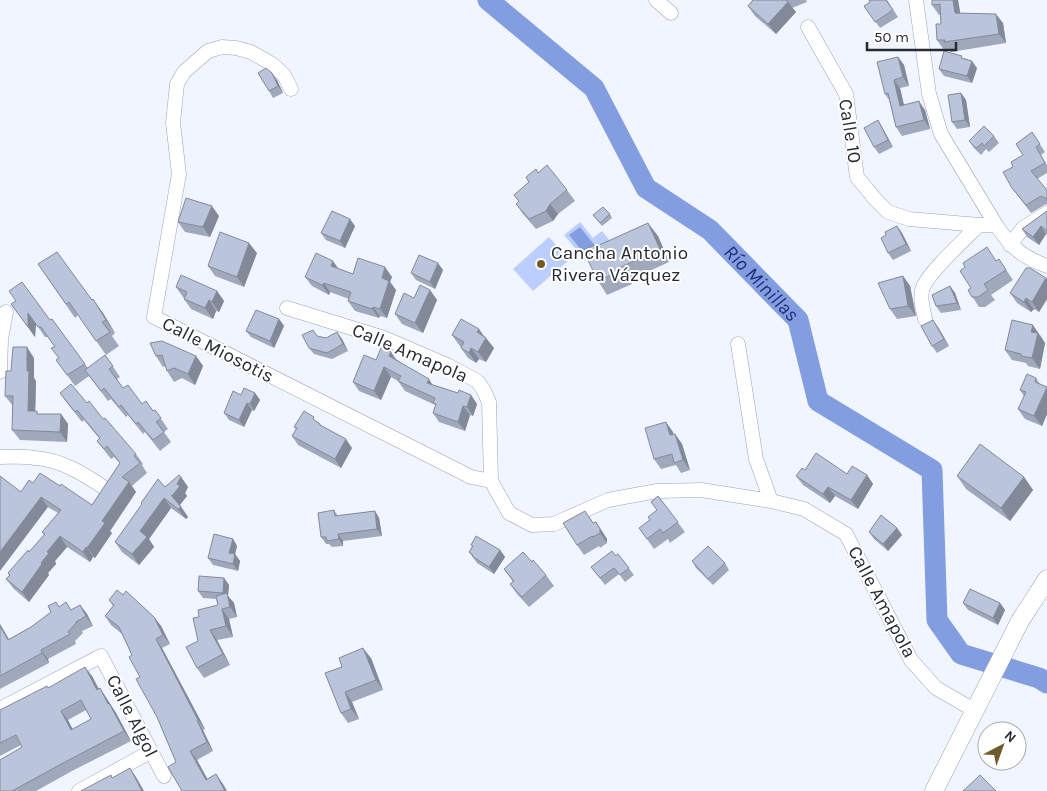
<svg xmlns="http://www.w3.org/2000/svg" width="1047" height="791" viewBox="0 0 1047 791" font-family="Karla,sans-serif">
  <style>
    .green { fill: #bbcefd }
    .water { fill: #829de0 }
    .lines { fill: none; stroke-linecap: round; stroke-linejoin: round }
    .river { stroke: #829de0; stroke-width: 21 }
    .minor-casing { stroke: #9aa3ba; stroke-width: 15 }
    .tertiary-casing { stroke: #9aa3ba; stroke-width: 19 }
    .minor { stroke: #fff; stroke-width: 14 }
    .tertiary { stroke: #fff; stroke-width: 18 }
    .wall { fill: #a0a9bc; fill-rule: evenodd }
    .shaded-wall { fill: #828999 }
    .building { fill: #bac4db; stroke: #828999; fill-rule: evenodd }
    .poi-dot { fill: #705c2b; stroke: #fff; stroke-width: 2 }
    .labels { text-anchor: middle; dominant-baseline: central; stroke-width: 4; stroke-linejoin: round; paint-order: stroke }
    .street-label { font-size: 19px; fill: #262a33; stroke: #fff }
    .poi-label { font-size: 19px; fill: #262a33; stroke: #fff; text-anchor: start }
    .water-label { font-size: 20px; font-style: italic; fill: #1c317e; stroke: #fff }
  </style>
  <rect width="100%" height="100%" fill="#f1f5ff"/>
  <path class="green" d="M580,222L593,238L602,231L610,241L586,261L564,235Z
    M549,237L569,260L533,291L513,269Z"/>
  <path class="water" d="M580,227L596,247L586,256L569,235Z"/>
  <g class="lines">
    <path class="river" id="s1" d="M488,0L594,88L646,188L710,230L798,320L818,401L932,470L937,620L961,654L1039,678L1047,683"/>
    <g class="minor-casing">
      <path id="minor" d="M656,0L671,13
        M916,0L929,94L941,134L996,225
        M808,27L846,94L857,177L875,199L888,212L909,219L979,225H996C1011,247 1022,257 1047,266
        M291,89L284,75L272,64L251,52L236,48L222,47L208,51L184,72L177,84L173,123L179,174L154,317L471,477L491,481
        M1010,245L1023,228L1047,213
        M287,308L384,338L449,366L477,381L483,389L489,402L491,481L509,513L532,525L554,524L608,500L657,491L701,490L771,501L804,509L846,534L911,660L936,688L974,710
        M925,319C923,309 919,297 923,287C930,271 965,239 979,225
        M738,344L756,459L771,501
        M0,372L1,339L6,312
        M0,457C12,457 24,456 35,458C62,460 84,474 106,489
        M0,709L101,656L164,776
        M79,791L150,752"/>
    </g>
    <g class="tertiary-casing">
      <path id="tertiary" d="M934,791L1020,621L1047,579"/>
    </g>
    <use href="#minor" class="minor"/>
    <use href="#tertiary" class="tertiary"/>
  </g>
  <path class="wall" d="M753,0H806L807,2L792,8L796,12L776,34L755,16L748,6Z
    M887,0L898,17L880,28L864,6Z
    M932,0H958L960,13L1003,23L1006,43L951,52L950,50H944L937,40L941,24L940,15H939L932,5Z
    M898,57L904,65L909,86L900,88L904,105L925,110L930,129L902,136L896,127L889,100L885,94Z
    M964,58L977,68L972,83L944,76L939,69Z
    M277,80L283,93L273,98L269,91Z
    M961,93L966,100L970,127L957,129L952,122Z
    M878,120L882,127L893,147L879,154L874,147Z
    M1032,132L1045,152L1041,155L1047,165V173L1037,179L1047,190V205L1046,204L1031,213L1012,188L1013,167L1023,155Z
    M994,136L999,143L989,152L986,149L981,155L974,148L969,141Z
    M538,173L567,190L575,201L558,214L553,221L536,229L523,214L516,204L519,202L514,195L529,182L526,177Z
    M1047,211V235L1046,234L1039,245L1027,237L1022,229Z
    M610,214L612,218L602,226L593,215Z
    M219,216L210,237L185,232L178,222Z
    M355,226L345,248L326,240L321,233Z
    M897,226L902,233L911,251L893,260L888,253Z
    M658,236L669,262L630,280L632,284L607,295L598,281L596,247Z
    M257,253L244,287L215,276L208,266Z
    M999,259L1013,280L991,295L995,300L985,307H979L968,290L971,288L996,261Z
    M38,264L92,300L103,313L115,333L112,336L119,346L106,355L78,315L75,318Z
    M339,269L353,274L392,277L390,282L396,290L387,318L380,316L379,318L355,311L348,301L349,299L330,292L329,295L312,286L305,277Z
    M443,270L435,289L416,280L411,273Z
    M903,276L910,286L916,316L897,319L890,309Z
    M1046,278L1047,279V299L1039,312L1034,309L1031,312L1017,303L1010,293Z
    M950,286L955,293L961,310L941,313L936,306Z
    M176,287L217,291L224,301L219,312L216,311L213,319L191,309L184,299V298L183,297Z
    M430,290L437,300L423,333L402,324L395,314L414,298Z
    M11,304L50,320L52,319L88,368L105,355L120,377L117,379L123,388L142,404L153,411L155,410L168,429L164,432L171,442L160,451L145,432L143,434L128,415L126,417L111,399L108,401L89,376L75,386L56,360L59,358L55,347L48,337H45L36,324L35,337Z
    M279,319L284,326L274,348L251,337L246,331Z
    M938,327L949,346L937,353L932,346Z
    M452,335L484,336L494,348L486,362L479,359L476,363L468,358L461,348V347L459,345Z
    M1040,335L1045,343L1040,369L1028,366L1026,363L1012,360L1005,350Z
    M317,336L326,338L342,339L348,351L332,359L314,354L309,348Z
    M150,343L196,356L203,366L195,385L182,378L174,382L167,371L165,366L163,367L156,356Z
    M391,352L396,359L433,385L458,393L471,395L477,404L473,416L470,415L465,431L439,422L433,413L435,406V405L405,391L398,381L391,377L381,400L359,391L353,382L376,360Z
    M34,358V378L36,381L35,411L38,414H61L68,424L67,442L20,440L12,430L13,406L5,396L11,371Z
    M1036,378L1040,384L1047,387V414L1042,426L1025,419L1018,409L1024,396L1020,390Z
    M60,393L87,403L136,454L143,464L142,465L147,473L132,486L136,492L110,531L112,533L95,558L93,557L90,562L67,547L55,561L56,564L48,573L49,575L29,602L14,589L6,579L9,575L8,573L29,552L44,535L42,532L58,513L21,492L33,483L60,486L92,505L120,463L114,457L111,459L97,441L99,438L84,420L82,422L67,403Z
    M255,393L260,400L254,411L252,410L244,427L229,420L224,413Z
    M318,422L322,427L352,448L341,468L298,445L292,436L296,429L294,427Z
    M673,432V434H675L682,444L690,470L681,473L676,465L661,469L654,459Z
    M805,470L847,474L867,475L873,484L858,509L835,496L830,503L803,485L796,476Z
    M957,476L1024,477L1033,490L1010,521L966,489Z
    M181,477L188,487L185,493L187,496L180,505L188,517L186,519L171,508L149,539L154,547L139,565L122,552L115,542L142,505L141,503L165,487Z
    M658,496L685,532L670,543L668,539L654,549L639,528L650,520L657,510Z
    M334,510L338,516L375,511L379,518L382,536L343,541V546L332,547L329,544H326L321,537Z
    M596,522L607,539V543L600,548L599,546L584,555L577,545L594,523Z
    M897,528L902,535L888,551L874,539L869,532Z
    M233,539L237,546L235,554L240,561L238,571L213,565L208,558Z
    M471,545L500,550L505,557L494,574L477,563L469,552L472,547Z
    M618,554L634,575L625,582L619,574L605,585L591,567Z
    M692,561L725,563L729,570L713,585L696,568Z
    M504,569L546,575L554,586L529,607L517,594L510,584L513,582Z
    M224,578L229,585L228,596L234,603L237,617L229,619L233,637L217,640L230,665L204,678L197,668L198,641L218,605L216,599L203,598L198,591Z
    M123,595L154,617L161,626L170,644L162,648L205,729L203,730L213,751L197,760L207,779L216,774L227,791L176,762L140,677L132,655L122,634L111,625L105,616L113,606L109,600Z
    M963,603H1000L1005,610L998,625L968,610Z
    M80,605L87,614L93,626L82,631L83,633L75,641L76,644L48,659L49,663L0,689V624L9,639L31,627L59,606L72,610Z
    M371,658L383,690L352,702L359,719L348,723L341,713L325,673Z
    M92,676L99,689L100,688L116,713L131,741L72,771L36,791H0L22,747L21,745L0,756V710L48,688ZM86,710L91,719L73,730L68,720Z"/>
  <path class="shaded-wall" d="M953,0H958L962,23L955,13Z
    M788,2L796,12L776,34L768,24Z
    M996,14L1003,23L1006,43L999,34Z
    M898,57L904,65L909,86L903,77Z
    M972,61L977,68L972,83L967,76Z
    M272,73L277,80L283,93L278,86Z
    M894,80L900,88L906,114L900,106Z
    M961,93L966,100L970,127L965,120Z
    M919,101L925,110L930,129L924,120Z
    M878,120L882,127L893,147L888,140Z
    M550,204L558,214L553,221L546,211Z
    M212,206L219,216L210,237L203,227Z
    M350,219L355,226L345,248L340,241Z
    M648,223L658,236L669,262L660,249Z
    M897,226L902,233L911,251L906,244Z
    M1041,226L1046,234L1039,245L1033,237Z
    M249,243L257,253L244,287L237,277Z
    M333,261L340,271L331,266Z
    M438,263L443,270L435,289L430,282Z
    M385,267L392,277L390,282L396,290L387,318L380,309L382,278Z
    M621,267L630,280L632,284L622,270Z
    M903,276L910,286L916,316L908,306Z
    M1046,278L1047,279V299L1039,312L1032,302Z
    M324,283L330,292L329,295L322,285Z
    M950,286L955,293L961,310L957,303Z
    M430,290L437,300L423,333L415,323Z
    M217,291L224,301L219,312L212,302Z
    M1026,298L1034,309L1031,312L1024,302Z
    M93,299L103,313L115,333L106,320Z
    M209,300L216,311L213,319L205,308Z
    M373,307L380,316L379,318L372,309Z
    M28,313L36,324L35,337L28,327Z
    M279,319L284,326L274,348L270,341Z
    M933,320L938,327L949,346L944,339Z
    M1033,325L1045,343L1040,369L1032,358L1031,332Z
    M479,329L486,339V338L494,348L486,362L478,352L477,332Z
    M337,332L342,339L348,351L343,344Z
    M27,347L34,358V378L36,381L35,422L28,411L27,371Z
    M471,348L479,359L476,363L469,353Z
    M391,352L397,362L389,356Z
    M196,356L203,366L195,385L188,374Z
    M384,367L391,377L381,400L374,391Z
    M429,379L435,389L427,383Z
    M1047,388V414L1042,426L1034,416Z
    M255,393L260,400L254,411L250,404Z
    M471,395L477,404L473,416L467,407Z
    M247,403L252,410L244,427L239,420Z
    M463,406L470,415L465,431L458,422Z
    M61,414L68,424L67,442L60,432Z
    M666,422L673,432L677,446L670,435Z
    M675,434L682,444L690,470L683,460Z
    M346,439L352,448L341,468L335,459Z
    M867,475L873,484L858,509L851,500Z
    M181,477L188,487L185,493L187,496L179,506L172,496L177,484Z
    M1024,477L1033,490L1010,521L1001,508Z
    M129,482L136,492L110,531L112,533L95,558L87,548L102,521Z
    M828,487L835,496L830,503L823,494Z
    M41,497L48,507L0,571V552Z
    M164,498L171,508L149,539L154,547L139,565L132,554L140,531Z
    M181,507L188,517L186,519L178,509Z
    M375,511L379,518L382,536L377,529Z
    M596,522L607,539V543L600,533Z
    M897,528L902,535L888,551L883,544Z
    M338,534L343,541V546L339,539Z
    M60,536L67,547L55,561L56,564L48,573L49,575L29,602L22,592L41,563L47,552Z
    M233,539L237,546L235,554L240,561L238,571L233,564L229,553Z
    M86,547L93,557L90,562L83,552Z
    M500,550L505,557L494,574L489,567Z
    M224,578L229,585L228,596L234,603L237,617L230,607L228,599L223,593Z
    M1000,603L1005,610L998,625L993,618Z
    M80,605L87,614L93,626L86,616Z
    M222,609L229,619L233,637L226,626Z
    M154,617L161,626L170,644L163,635Z
    M0,624L14,649L0,626Z
    M210,630L217,640L230,665L223,654Z
    M156,639L162,648L205,729L198,720Z
    M363,648L371,658L383,690L376,680Z
    M41,650L48,659L49,663L42,653Z
    M85,667L92,676L104,700L97,690Z
    M100,688L116,713L131,741L124,731L108,704Z
    M345,692L352,702L359,719L351,709Z
    M61,711L68,720L78,740L71,730Z
    M197,720L203,730L213,751L207,742Z
    M190,751L197,760L213,789L206,780Z
    M130,768L136,777L144,791H142Z
    M216,774L223,784L227,791H225Z"/>
  <path class="building" d="M753,0H786L788,2L768,24L748,6Z
    M869,0H886L893,10L875,22L864,6L870,2Z
    M932,0H953L955,13L996,14L999,34L944,42L945,40H937L936,24H941L940,4L932,5Z
    M944,51L962,56L961,58L972,61L967,76L939,69Z
    M898,57L903,77L894,80L900,106L919,101L924,120L896,127L888,93L885,94L877,62Z
    M266,68L272,73L278,86L269,91L258,73Z
    M961,93L965,120L952,122L948,95Z
    M878,120L888,140L874,147L864,128Z
    M984,126L994,136L984,146L982,143L976,148L969,141Z
    M1032,132L1040,144L1036,147L1045,163L1031,171L1047,190V199L1041,196L1026,205L1012,188L1003,172L1013,167L1011,162L1023,155L1016,144Z
    M547,165L567,190L550,204L546,211L529,219L516,204L519,201L514,195L529,182L526,177L536,169L538,173Z
    M186,198L212,206L203,227L178,222Z
    M603,207L610,214L600,223L593,215Z
    M332,211L350,219L340,241L321,233Z
    M1047,211V231L1041,226L1033,237L1022,229Z
    M648,223L660,249L621,267L622,270L598,281L583,250L595,245V247Z
    M897,226L906,244L888,253L881,238L886,235L885,232Z
    M220,232L249,243L237,277L208,266Z
    M987,247L996,261L999,259L1006,270L984,284L988,290L978,297H972L968,290L971,288L960,271L965,267L963,263Z
    M57,252L92,300L93,299L106,320L102,322L110,332L96,341L69,302L66,304L38,264Z
    M316,253L333,261L331,266L353,274L358,258L385,267L382,278L389,281L380,309L373,307L372,309L348,301L351,292L324,283L322,285L305,277Z
    M419,255L438,263L430,282L411,273Z
    M1026,268H1030L1046,278L1032,302L1026,298L1024,302L1010,293Z
    M181,275L217,291L212,302L209,300L205,308L184,299L187,292L176,287Z
    M903,276L908,306L890,309L878,283Z
    M22,282L50,320L52,319L85,364L67,375L56,360L59,358L51,348L55,347L41,327H38L28,313V327L11,304L16,301L9,291Z
    M420,285L430,290L415,323L395,314L404,293L414,298Z
    M950,286L957,303L936,306L932,295Z
    M256,310L279,319L270,341L246,331Z
    M461,319L479,329L477,332L486,338L478,352L471,348L469,353L461,348L464,342L452,335Z
    M933,320L944,339L932,346L921,326Z
    M1012,320L1033,325L1031,332L1038,333L1032,358L1021,356V354L1005,350Z
    M313,330L317,336L326,338L337,332L343,344L327,353L309,348L302,335Z
    M162,341L196,356L188,374L174,368L167,371L162,355L156,356L150,343Z
    M13,347H27V371H29L28,411H37V414H61L60,432L12,430L13,396H5L6,371H11Z
    M381,348L391,352L389,356L429,379L427,383L458,393L459,390L471,395L467,407L463,406L458,422L433,413L436,404L433,403L435,398L398,381L401,376L384,367L374,391L353,382L364,355L376,360Z
    M105,355L113,366L109,369L123,388L128,385L142,404L146,401L153,411L155,410L161,418L156,422L164,432L153,440L138,422L136,424L121,405L119,407L104,388L101,391L85,370Z
    M1027,374L1036,378L1035,382L1047,387L1034,416L1018,409L1026,392L1020,390Z
    M71,384L87,403L89,401L103,419L105,418L136,454L134,456L140,463L122,477L129,482L102,521L105,523L87,548L86,547L83,552L60,536L47,552L49,553L41,563L42,564L22,592L6,579L10,575L8,573L28,550L29,552L45,534L42,532L61,510L41,497L0,552V476L21,492L29,480L33,483L40,473L60,486L61,484L92,505L120,463L107,446L104,449L97,441L100,438L77,410L75,412L60,393Z
    M244,388L255,393L250,404L247,403L239,420L224,413L233,391L241,395Z
    M304,411L314,417L313,419L320,424V425L346,439L335,459L292,436L297,428L294,427Z
    M666,422L670,435L675,434L683,460L674,463L672,454L654,459L645,428Z
    M980,444L1024,477L1001,508L957,476Z
    M816,453L847,474L852,466L867,475L851,500L828,487L823,494L796,476L802,468L805,470Z
    M179,475L181,477L177,484L180,486L172,496L171,495L181,507L178,509L164,498L140,531L147,537L132,554L115,542L142,504L141,503L158,479L165,487Z
    M658,496L678,522L663,533L660,529L647,539L639,528L650,520L648,517L657,510L651,502Z
    M334,510L335,516L375,511L377,529L338,534L339,539L327,541L326,537H321L318,513Z
    M585,511L593,523L596,522L600,529V533L593,537L592,536L577,545L563,523Z
    M881,515L897,528L883,544L869,532Z
    M214,534L233,539L229,553L235,554L233,564L208,558Z
    M476,536L500,550L489,567L472,556L473,555L469,552L473,546L471,545Z
    M708,546L725,563L708,579L692,561Z
    M612,551L616,556L618,554L629,568L620,575L614,568L600,578L591,567Z
    M523,552L532,562L533,560L546,575L522,597L510,584L514,581L504,569Z
    M199,576L224,578L223,593L198,591Z
    M970,589L1000,603L993,618L963,603Z
    M117,590L123,595L126,591L154,617L163,635L156,639L198,720H197L207,742L190,751L206,780L216,774L225,791H182L168,767L176,762L157,717L136,679L140,677L129,657L132,655L119,627L105,616L114,605L109,600Z
    M227,593L230,607L222,609L226,626L210,630L223,654L197,668L186,647L198,641L193,618L199,617L198,610L218,605L216,596Z
    M56,602L59,607L66,602L71,610L80,605L86,616L76,622V623L68,632L70,634L41,650L42,653L0,676V626L8,640L31,627L51,612L48,606Z
    M363,648L376,680L345,692L351,709L341,713L325,673L342,667L339,658Z
    M85,667L97,690L100,688L108,704L109,703L124,731L65,762L12,791H0V760L22,747L16,735L0,743V710L47,686L48,688ZM81,700L91,719L71,730L61,711Z
    M130,768L142,791H81L111,775L112,778Z
    M980,775L996,791H963Z"/>
  <circle class="poi-dot" cx="541" cy="264" r="5"/>
  <g class="labels">
    <g class="street-label">
      <text transform="translate(850 131) rotate(81)">Calle 10</text>
      <text transform="translate(218 350) rotate(27)">Calle Miosotis</text>
      <text transform="translate(410 353) rotate(23)">Calle Amapola</text>
      <text transform="translate(882 602) rotate(62)">Calle Amapola</text>
      <text transform="translate(132 716) rotate(63)">Calle Algol</text>
    </g>
    <g class="poi-label">
      <text x="551" y="253">Cancha Antonio<tspan x="551" dy="22">Rivera Vázquez</tspan></text>
    </g>
    <g class="water-label">
      <text stroke="none"><textPath href="#s1" startOffset="401">Río Minillas</textPath></text>
    </g>
  </g>
  <g transform="translate(1002 746) rotate(41)"><circle r="24" fill="#ffffff" stroke="#a8aaad"/>
  <path d="M0-4L9 19L0 12L-9 19Z" fill="#705c2b"/>
  <text y="-8" font-size="14" font-weight="bold" text-anchor="middle" fill="#262a33">N</text>
  </g>
  <path d="M867 42v8h89v-8" fill="none" stroke="#262a33" stroke-width="2.5"/>
  <text x="874" y="42" font-size="15" fill="#262a33" stroke="#ffffff" stroke-width="4" paint-order="stroke">50 m</text>
</svg>
